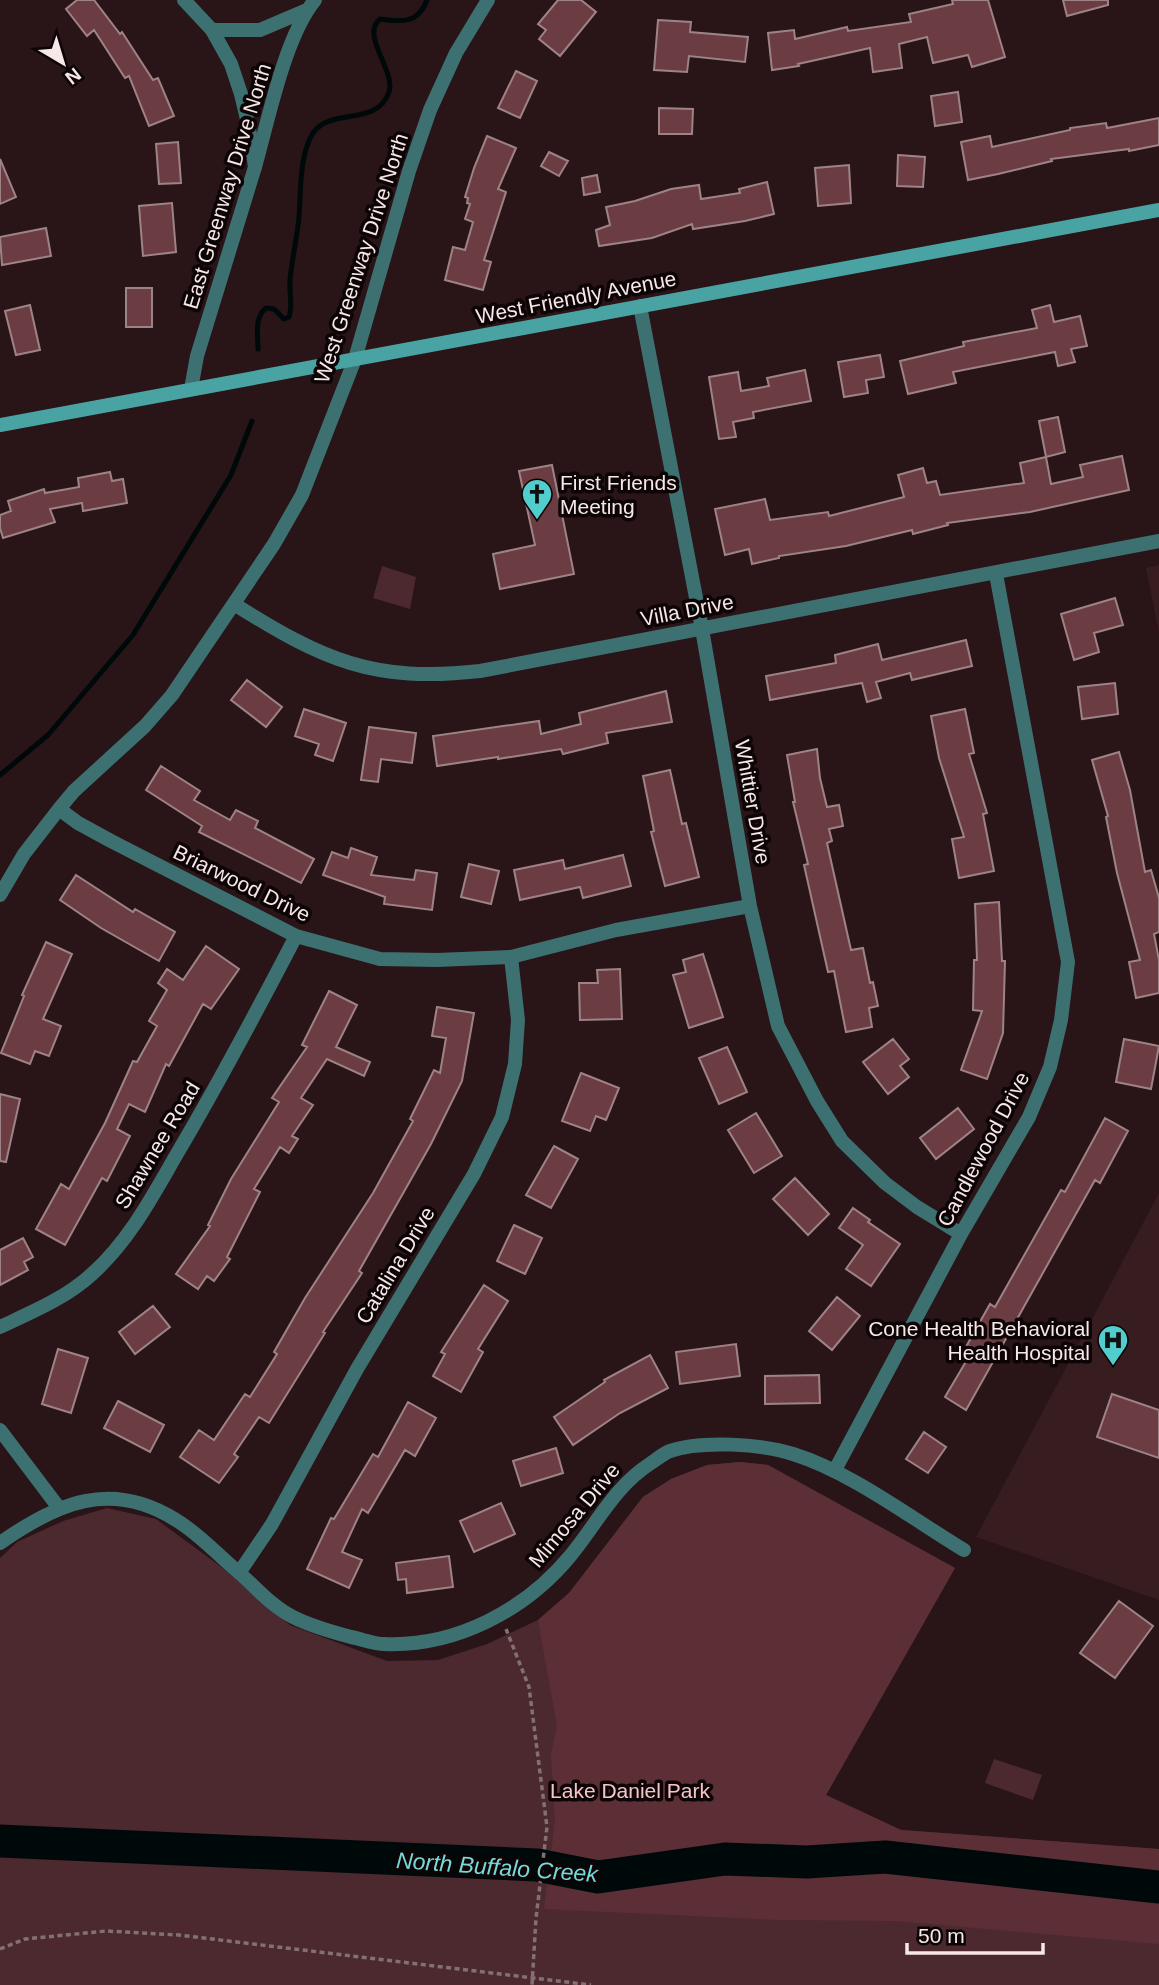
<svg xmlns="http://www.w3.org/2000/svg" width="1159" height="1985" viewBox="0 0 1159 1985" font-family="Arial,sans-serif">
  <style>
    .built { fill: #371c20 }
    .green { fill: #4c292e }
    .forest { fill: #5c2f36 }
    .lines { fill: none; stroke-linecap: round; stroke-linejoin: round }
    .stream { stroke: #00090a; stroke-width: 5 }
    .river { stroke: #00090a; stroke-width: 33 }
    .building { fill: #6b3d43; stroke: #9e8386; stroke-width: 2 }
    .path { stroke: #837073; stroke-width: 3.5; stroke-dasharray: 5 3.5; stroke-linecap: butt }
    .minor { stroke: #3d7171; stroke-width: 14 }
    .tertiary { stroke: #3d7171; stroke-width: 14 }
    .secondary { stroke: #49a3a2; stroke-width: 14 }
    .labels { text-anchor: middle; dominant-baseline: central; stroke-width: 7; stroke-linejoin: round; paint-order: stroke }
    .street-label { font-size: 21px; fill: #f6e7e8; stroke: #0c0405 }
    .poi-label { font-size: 21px; fill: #f6e7e8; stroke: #0c0405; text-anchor: start }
    .park-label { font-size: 21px; fill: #f5c4c9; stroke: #0c0405 }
    .water-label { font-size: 23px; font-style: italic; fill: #75dad9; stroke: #0c0405 }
  </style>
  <rect width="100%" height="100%" fill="#291417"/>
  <path class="built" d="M1159,565V633L1146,568Z
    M1159,1193V1600L976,1537Z"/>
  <path class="green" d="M382,566L416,577L410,609L373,598Z
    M740,1462L768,1465L955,1568L826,1795L901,1830L1159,1849V1985H0V1558L17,1542L63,1521L107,1508L156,1519L220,1566L290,1625L387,1661L438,1660L487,1644L538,1620L569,1593L643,1497L671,1479L707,1465Z
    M994,1759L1042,1775L1033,1800L985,1783Z"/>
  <path class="forest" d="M740,1462L768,1465L955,1568L826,1795L901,1830L1159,1849V1944L896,1921L780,1920L544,1909L555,1821L551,1755L557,1726L538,1620L569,1593L643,1497L671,1479L707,1465Z"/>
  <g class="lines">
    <path class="stream" d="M258,349C258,334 254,318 266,308L274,309L284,319L289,317C293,305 289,292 290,280C292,259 297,238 299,217C301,192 299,155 313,133C331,107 377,127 389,92C396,71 360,35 380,19C402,22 418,24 427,0
      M0,775L48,735L133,635L231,475L252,421"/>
    <path class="river" d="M0,1841L537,1865L598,1877L725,1859L807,1862L885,1857L1159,1887"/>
  </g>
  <path class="building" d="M77,0H94L120,34L122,32L153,80L158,78L174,116L149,126L129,76L125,78L94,30L87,36L66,9Z
    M558,0H581L596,12L560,56L539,39L546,30L538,24Z
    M952,0H988L1005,57L972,67L968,55L933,63L927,37L899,44L902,68L873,72L870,48L798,64L799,66L772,70L768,33L794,30L795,39L847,27L848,31L911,22L909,14L953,4Z
    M1063,0H1108V5L1067,16Z
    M658,20L691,22L690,32L748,37L745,62L689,56L687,72L654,70Z
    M516,71L537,81L520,118L498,108Z
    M958,92L962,122L935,126L931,96Z
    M659,108L693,109L692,134H659Z
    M1159,118V145L1129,151V149L1051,159L1052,161L998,174L968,180L961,142L990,136L992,147L1070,130V128L1106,123L1107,128Z
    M487,136L516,148L498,189L506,192L484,260L491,262L483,290L445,280L453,247L465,250L473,222L465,219L470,204L467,203L468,198L465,197L474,168Z
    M178,142L181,183L159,184L156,144Z
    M549,152L568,161L559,176L541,166Z
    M898,155L925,157L923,187L897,186Z
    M0,159L16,197L0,204Z
    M849,165L851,203L818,206L815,168Z
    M597,175L600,192L584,195L582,178Z
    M767,182L774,214L745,221L693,229L692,224L652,238L599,246L596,230L610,225L606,207L635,201L671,189L699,185L701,199L740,193L739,189Z
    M172,203L176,252L143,256L139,206Z
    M46,228L51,256L2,265L0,237Z
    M126,288H152V327H126Z
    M30,305L40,350L16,355L5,311Z
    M1050,305L1054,322L1080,316L1087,346L1071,349L1075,362L1058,366L1055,352L953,372L956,383L908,394L900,361L964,346L963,342L1037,328L1032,310Z
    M880,355L884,377L866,380L868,393L844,397L838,362Z
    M805,370L811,401L753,412L754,418L733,422L736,437L719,439L709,377L738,372L741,391L769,386L767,378Z
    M1058,417L1065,452L1046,457L1039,421Z
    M1122,456L1129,490L1030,512L947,523L948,525L913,534L912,530L846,546L779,556V558L752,564L749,549L725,555L715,509L765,499L770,520L828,512L829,516L904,497L898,475L923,468L927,483L936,481L940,495L1024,483L1020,463L1046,457L1051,484L1083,477L1080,465Z
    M552,465L574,574L500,589L493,554L535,545L519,471Z
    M110,472L112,481L123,479L127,503L83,511L82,503L50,509L55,522L3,538L0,528V515L11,511L8,501L44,489L45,493L79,487L78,478Z
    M1115,598L1123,625L1094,633L1099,652L1074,660L1061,614Z
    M966,640L972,666L912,680L910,673L876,682L881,698L867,702L862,683L770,700L766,676L836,663L835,655L878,644L882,660Z
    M247,680L282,707L266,727L231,700Z
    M1115,683L1118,714L1082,719L1078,687Z
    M666,691L672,722L606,733L608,743L563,754L561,749L498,759V757L437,766L433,736L539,721L541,734L581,724L579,713Z
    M304,709L346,723L333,761L315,755L319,744L295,736Z
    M965,709L974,753L969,754L987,813L983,814L994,871L959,878L952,839L964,837L939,758L931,716Z
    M369,727L416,733L412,763L381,759L378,782L361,780Z
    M817,749L820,778L827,807L839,805L843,826L829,829L832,841L827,843L851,950L863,948L870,983L873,982L878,1006L869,1008L872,1027L846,1032L834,971L828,972L804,865L808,864L793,802H795L787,755Z
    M1119,752L1130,790L1145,872L1151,870L1159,898V932L1154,934L1159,960V993L1136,998L1129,962L1140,960L1117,873L1106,817L1108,816L1092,760Z
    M161,766L200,791L194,800L230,820L236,810L258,821L255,828L314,859L301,883L199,832L202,826L146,790Z
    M670,770L682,824L686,823L699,877L665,886L651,832L654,831L643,776Z
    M351,848L377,857L371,875L414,880L416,870L437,873L432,910L384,904L385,897L323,875L332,852L348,858Z
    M623,855L631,886L583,898L580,887L520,900L514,870L563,860L565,869Z
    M469,864L499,871L491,904L461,897Z
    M76,875L133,912L135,909L175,932L159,961L101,928L60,900Z
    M999,902L1002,961H1005L1003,1033L987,1079L961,1070L982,1011L973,1010L974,960H977L975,904Z
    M46,942L72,954L43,1019L61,1026L49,1056L35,1051L30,1064L1,1053L24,996L22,995Z
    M206,946L239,969L211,1009L203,1004L169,1066L166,1064L145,1112L129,1104L117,1129L130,1136L107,1181L102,1178L65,1245L36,1229L61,1184L69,1189L105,1123L133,1061L137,1062L157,1026L149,1021L167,990L158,983L167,969L183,980Z
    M703,954L723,1017L689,1028L673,975L686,972L683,960Z
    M620,969L622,1019L580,1020L579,983H598L597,970Z
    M329,991L357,1005L336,1047L370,1062L364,1076L327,1059L301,1098L313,1105L292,1136L298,1139L289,1153L280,1147L254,1189L260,1192L227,1257L230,1259L214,1281L207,1276L198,1289L176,1274L210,1226L208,1225L231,1179L279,1102L272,1098L307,1047L302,1045Z
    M437,1007L474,1013L462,1081L431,1144L359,1271L362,1273L323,1332L325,1333L269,1423L259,1417L234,1454L238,1457L219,1483L180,1457L199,1430L214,1440L245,1394L250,1397L277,1354L274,1352L305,1298L373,1193L413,1121L410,1119L434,1070L440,1073L446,1038L432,1036Z
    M893,1039L909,1059L900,1066L909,1077L888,1094L863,1062Z
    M1124,1039L1159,1046L1151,1089L1116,1082Z
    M727,1047L747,1092L719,1104L699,1058Z
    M581,1073L619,1088L606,1120L596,1116L590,1131L562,1121Z
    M0,1094L20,1099L6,1162L0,1161Z
    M958,1108L974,1129L936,1159L920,1138Z
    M756,1113L782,1156L754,1173L728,1130Z
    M1105,1118L1128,1131L1100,1183L1095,1180L966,1410L945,1397L974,1348L967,1345L990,1304L995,1307L1061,1190L1065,1192Z
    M554,1146L578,1159L551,1208L526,1195Z
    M795,1178L829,1214L808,1235L773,1199Z
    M853,1208L870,1220L868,1222L900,1244L871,1286L846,1269L863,1245L839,1228Z
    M514,1225L542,1238L525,1274L497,1261Z
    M23,1238L33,1257L24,1262L28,1270L0,1285V1250Z
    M484,1285L508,1301L478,1349L483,1352L461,1392L433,1376L445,1354L441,1352Z
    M837,1297L860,1316L832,1350L809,1331Z
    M153,1306L170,1327L135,1354L119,1332Z
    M736,1344L740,1376L680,1384L676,1352Z
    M58,1349L88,1358L71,1413L42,1404Z
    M650,1355L668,1388L620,1413L573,1445L554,1417L605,1382L604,1380Z
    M819,1375L820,1403L765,1404V1376Z
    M1112,1394L1159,1410V1458L1097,1437Z
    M118,1401L164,1425L150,1452L104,1428Z
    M408,1402L436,1418L415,1456L405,1450L368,1513L362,1509L342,1552L362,1560L349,1588L307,1569L331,1518L334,1519L373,1454L378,1457Z
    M924,1432L946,1447L928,1473L906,1459Z
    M556,1448L563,1473L521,1486L513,1461Z
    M501,1503L515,1534L474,1552L460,1521Z
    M449,1556L453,1587L407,1593L406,1579L398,1580L396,1563Z
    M1119,1601L1153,1626L1115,1678L1080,1653Z"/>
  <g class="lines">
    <path class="path" d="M506,1629L529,1687L547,1827L536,1918L532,1985
      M0,1949L25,1939L106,1931L179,1935L591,1985"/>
    <path class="minor" d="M212,30H260L307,10
      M255,167C268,121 285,36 315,0
      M640,306L702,629L750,906L778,1026L817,1101L842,1141L885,1183L917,1207L961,1234
      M234,604C323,660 373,683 480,671L1159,541
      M59,809L78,823L111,841L296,936L380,959L437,960L511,957L616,930L750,906
      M0,895L24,854L59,809L74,791L145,726L172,695L274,544L302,495L355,359L409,171L430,110L456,53L488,0
      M0,1327C32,1312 66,1298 92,1274C130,1240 153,1195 178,1152C220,1081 258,1009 296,936
      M0,1430L59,1508
      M835,1470L961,1234L1029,1117L1050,1067L1061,1020L1068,962L996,574
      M0,1543C57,1503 111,1479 176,1520C198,1533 217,1554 237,1571C255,1586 271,1606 293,1617C311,1626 332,1632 351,1637C362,1639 374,1644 384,1644C456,1647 526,1610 571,1555C598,1522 614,1487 651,1463C657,1459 664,1453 670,1451C701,1440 762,1444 793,1454C851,1472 911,1518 964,1550
      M239,1573L272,1524L357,1369L474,1174L502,1117L515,1064L518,1020L511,957"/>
    <path class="tertiary" d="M184,0L212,30L231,64L241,94L249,128L255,167L197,356L191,389"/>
    <path class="secondary" d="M0,425L1159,210"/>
  </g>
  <defs>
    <g id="church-pin" transform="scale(1.575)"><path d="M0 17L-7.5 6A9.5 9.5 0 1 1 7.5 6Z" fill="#52cdcd" stroke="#0c0405"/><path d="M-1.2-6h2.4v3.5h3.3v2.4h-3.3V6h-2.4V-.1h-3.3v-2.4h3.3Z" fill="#111"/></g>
    <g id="hospital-pin" transform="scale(1.575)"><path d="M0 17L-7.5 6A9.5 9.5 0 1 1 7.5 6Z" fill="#52cdcd" stroke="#0c0405"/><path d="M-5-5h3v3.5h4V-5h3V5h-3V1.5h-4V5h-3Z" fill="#111"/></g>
  </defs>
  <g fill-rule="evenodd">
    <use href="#church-pin" x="537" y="494"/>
    <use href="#hospital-pin" x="1113" y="1340"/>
  </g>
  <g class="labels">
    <g class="street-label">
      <text transform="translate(227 186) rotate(-73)">East Greenway Drive North</text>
      <text transform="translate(361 258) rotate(-72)">West Greenway Drive North</text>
      <text transform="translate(576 297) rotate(-11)">West Friendly Avenue</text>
      <text transform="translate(687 610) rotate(-11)">Villa Drive</text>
      <text transform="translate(753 802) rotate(80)">Whittier Drive</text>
      <text transform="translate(242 883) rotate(26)">Briarwood Drive</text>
      <text transform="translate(157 1145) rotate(-59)">Shawnee Road</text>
      <text transform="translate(983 1149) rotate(-62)">Candlewood Drive</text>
      <text transform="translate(395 1265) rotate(-59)">Catalina Drive</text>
      <text transform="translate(574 1515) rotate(-50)">Mimosa Drive</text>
    </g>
    <g class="poi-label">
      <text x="560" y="482">First Friends<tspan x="560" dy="24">Meeting</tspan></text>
      <text x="1090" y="1328" text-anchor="end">Cone Health Behavioral<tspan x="1090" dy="24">Health Hospital</tspan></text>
    </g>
    <g class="park-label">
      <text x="630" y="1790">Lake Daniel Park</text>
    </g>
    <g class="water-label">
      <text transform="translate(497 1867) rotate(4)">North Buffalo Creek</text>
    </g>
  </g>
  <g transform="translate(63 63) rotate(142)" stroke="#0c0405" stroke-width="5" paint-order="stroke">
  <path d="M0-5L12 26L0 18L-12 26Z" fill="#f6e7e8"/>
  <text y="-10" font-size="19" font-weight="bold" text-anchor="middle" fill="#f6e7e8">N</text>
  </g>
  <path d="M907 1943v10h136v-10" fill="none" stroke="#f6e7e8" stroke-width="3.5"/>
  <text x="918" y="1943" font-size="21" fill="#f6e7e8" stroke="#0c0405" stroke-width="5" paint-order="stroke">50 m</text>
</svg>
